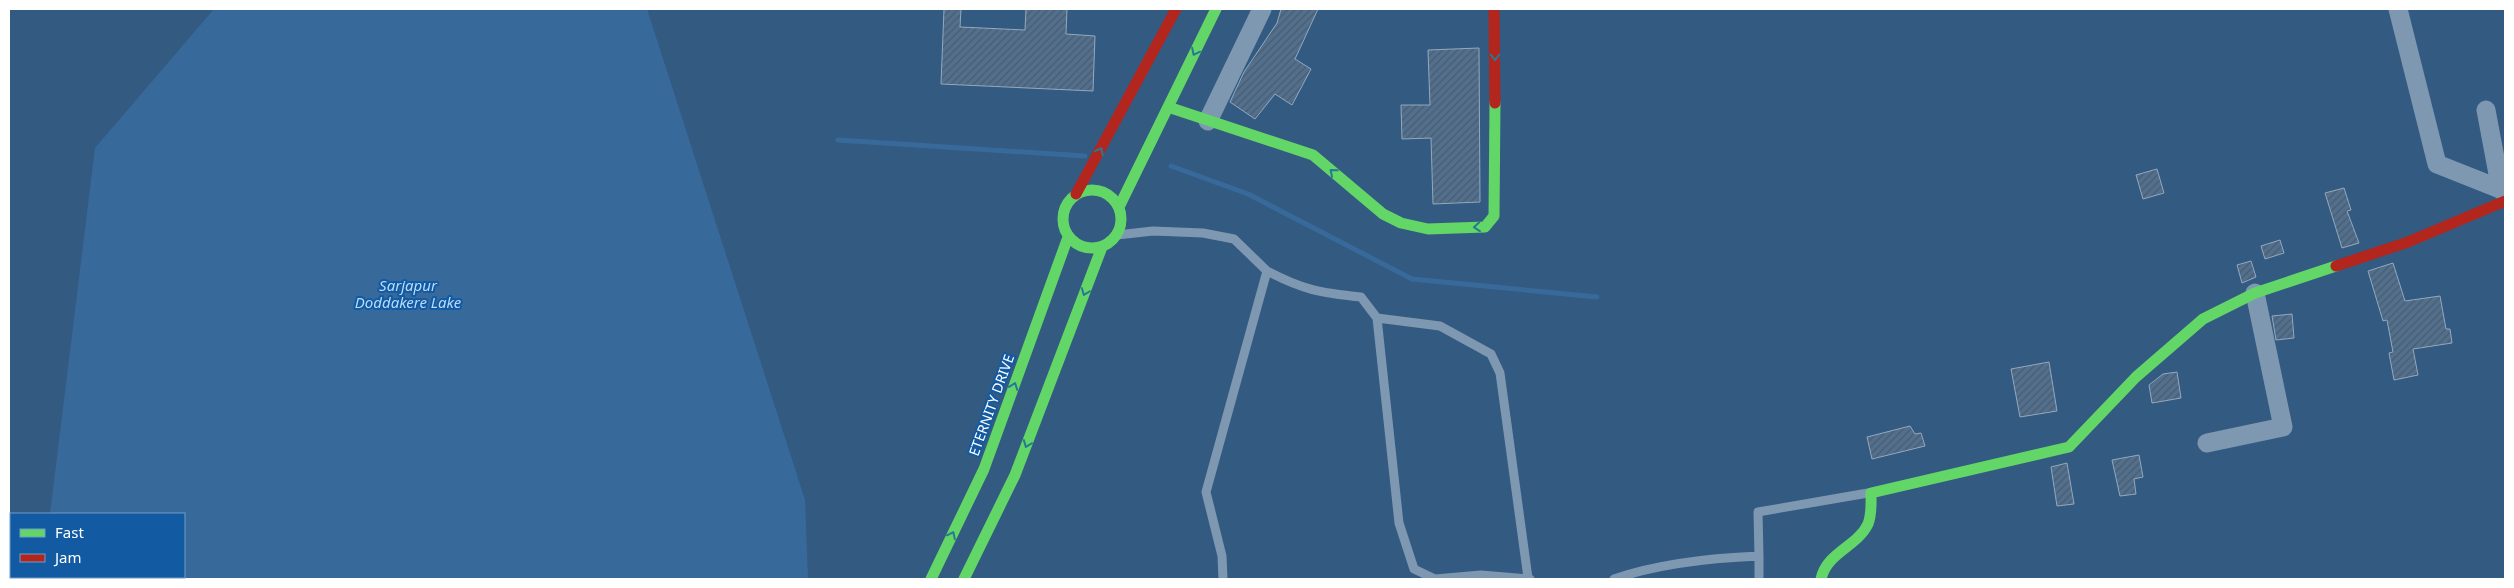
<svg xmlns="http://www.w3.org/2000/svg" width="2514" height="588" viewBox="0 0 2514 588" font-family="'Noto Sans',sans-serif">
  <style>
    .water { fill: #38699b }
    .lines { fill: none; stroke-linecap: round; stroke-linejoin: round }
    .stream { stroke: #38699b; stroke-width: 5 }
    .building { fill: url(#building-hatch); stroke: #93a9bf }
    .lane { stroke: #7f98b1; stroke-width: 9 }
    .street { stroke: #7f98b1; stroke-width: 19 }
    .fast { stroke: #63d668; stroke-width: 11 }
    .jam { stroke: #b3261e; stroke-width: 11 }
    .oneway { stroke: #267994 }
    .labels { text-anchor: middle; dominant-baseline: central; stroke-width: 4; stroke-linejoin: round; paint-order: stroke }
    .street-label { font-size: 14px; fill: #fff; stroke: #125aa2 }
    .water-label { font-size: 15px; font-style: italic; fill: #b9dbfb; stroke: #125aa2 }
  </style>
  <defs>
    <pattern id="building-hatch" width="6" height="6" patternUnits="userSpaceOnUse" patternTransform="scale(1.25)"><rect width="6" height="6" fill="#51708f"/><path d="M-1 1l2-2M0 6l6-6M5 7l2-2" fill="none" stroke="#4e5a67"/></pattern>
  </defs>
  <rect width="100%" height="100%" fill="#335a81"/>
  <path class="water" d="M214,9H647L805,500L808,579H9V558H11V577H184V514H50L95,148Z"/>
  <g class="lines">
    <path class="stream" d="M838,140L1085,156
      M1171,166L1248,194L1412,279L1597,297"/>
  </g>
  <path class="building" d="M944,9H961L960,27L1025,30L1026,9H1067L1066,34L1095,36L1093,91L941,84Z
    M1281,9H1318L1295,59L1311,69L1292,105L1275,94L1255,119L1230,102L1244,72L1277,23Z
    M1479,48L1480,202L1433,204L1431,138L1402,139L1401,105H1430L1428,50Z
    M2157,169L2164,193L2143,199L2136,175Z
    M2344,188L2351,210L2347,211L2359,243L2342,248L2325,193Z
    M2280,240L2284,253L2265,259L2261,246Z
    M2251,261L2256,277L2242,283L2237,265Z
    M2393,263L2405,301L2440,296L2446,329H2450L2452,343L2413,349L2418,375L2394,380L2389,353L2393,352L2387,320L2383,321L2368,271Z
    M2292,314L2294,338L2276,340L2272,316Z
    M2049,362L2057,411L2020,417L2011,369Z
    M2177,372L2181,398L2152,403L2149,385L2163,374Z
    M1910,426L1915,434L1921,433L1925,446L1872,459L1867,437Z
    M2139,455L2143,477L2134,479L2136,494L2120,496L2112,460Z
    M2067,463L2074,504L2057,506L2051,467Z"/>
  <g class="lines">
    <path class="lane" d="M1117,235L1153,231L1203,233L1234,239L1267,271L1206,492L1222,556L1223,579
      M1267,271C1303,290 1321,293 1361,297L1377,318L1399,523L1414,569L1435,579L1481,575L1530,579
      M1377,318L1440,326L1491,354L1500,373L1528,578
      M1759,556V579
      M1614,579C1660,563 1710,558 1759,556L1758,512L1868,493"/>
    <path class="street" d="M2398,9L2437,164L2505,191
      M2486,110L2501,190
      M1208,121L1262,9
      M2207,443L2283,427L2255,293"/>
    <path class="fast" d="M1168,107L1313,155L1383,214L1401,223L1428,229L1485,227L1494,216L1495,103
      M1063 219a29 29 0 1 1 58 0a29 29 0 1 1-58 0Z
      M1119,207L1216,9
      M931,579L984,469L1068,237
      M964,579L1015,475L1102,247
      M1821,579C1827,552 1857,547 1868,524C1872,514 1871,503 1871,493L2069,447L2136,377L2203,319L2255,293L2336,266"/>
    <path class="jam" d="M1494,9L1495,103
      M1076,194L1176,9
      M2336,266L2408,242L2505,201"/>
  </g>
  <defs><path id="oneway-chevron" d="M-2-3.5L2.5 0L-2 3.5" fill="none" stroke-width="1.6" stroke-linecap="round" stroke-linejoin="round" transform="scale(1.25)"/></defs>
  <g class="oneway">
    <use href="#oneway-chevron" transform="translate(1195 52) rotate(116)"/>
    <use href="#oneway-chevron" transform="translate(1495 57) rotate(90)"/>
    <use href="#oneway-chevron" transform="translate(1100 151) rotate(-62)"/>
    <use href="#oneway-chevron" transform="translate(1333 172) rotate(-139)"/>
    <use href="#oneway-chevron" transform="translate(1477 227) rotate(175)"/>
    <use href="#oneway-chevron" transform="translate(1085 292) rotate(111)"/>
    <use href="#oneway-chevron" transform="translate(1014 386) rotate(-70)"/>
    <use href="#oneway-chevron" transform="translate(1027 444) rotate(111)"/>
    <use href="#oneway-chevron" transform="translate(952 535) rotate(-64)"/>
  </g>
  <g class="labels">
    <g class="street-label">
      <text transform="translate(991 405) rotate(-70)">ETERNITY DRIVE</text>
    </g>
    <g class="water-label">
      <text x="408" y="285">Sarjapur<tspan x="408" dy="17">Doddakere Lake</tspan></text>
    </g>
  </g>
  <rect width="2514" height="588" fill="none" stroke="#ffffff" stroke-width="20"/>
  <rect x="10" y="513" width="175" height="65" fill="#125aa2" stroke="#719cc7"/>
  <rect x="20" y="529" width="25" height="8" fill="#63d668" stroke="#719cc7"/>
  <text x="55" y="538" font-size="15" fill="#ffffff">Fast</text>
  <rect x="20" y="554" width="25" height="8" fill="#b3261e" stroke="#719cc7"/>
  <text x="55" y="563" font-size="15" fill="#ffffff">Jam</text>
</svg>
